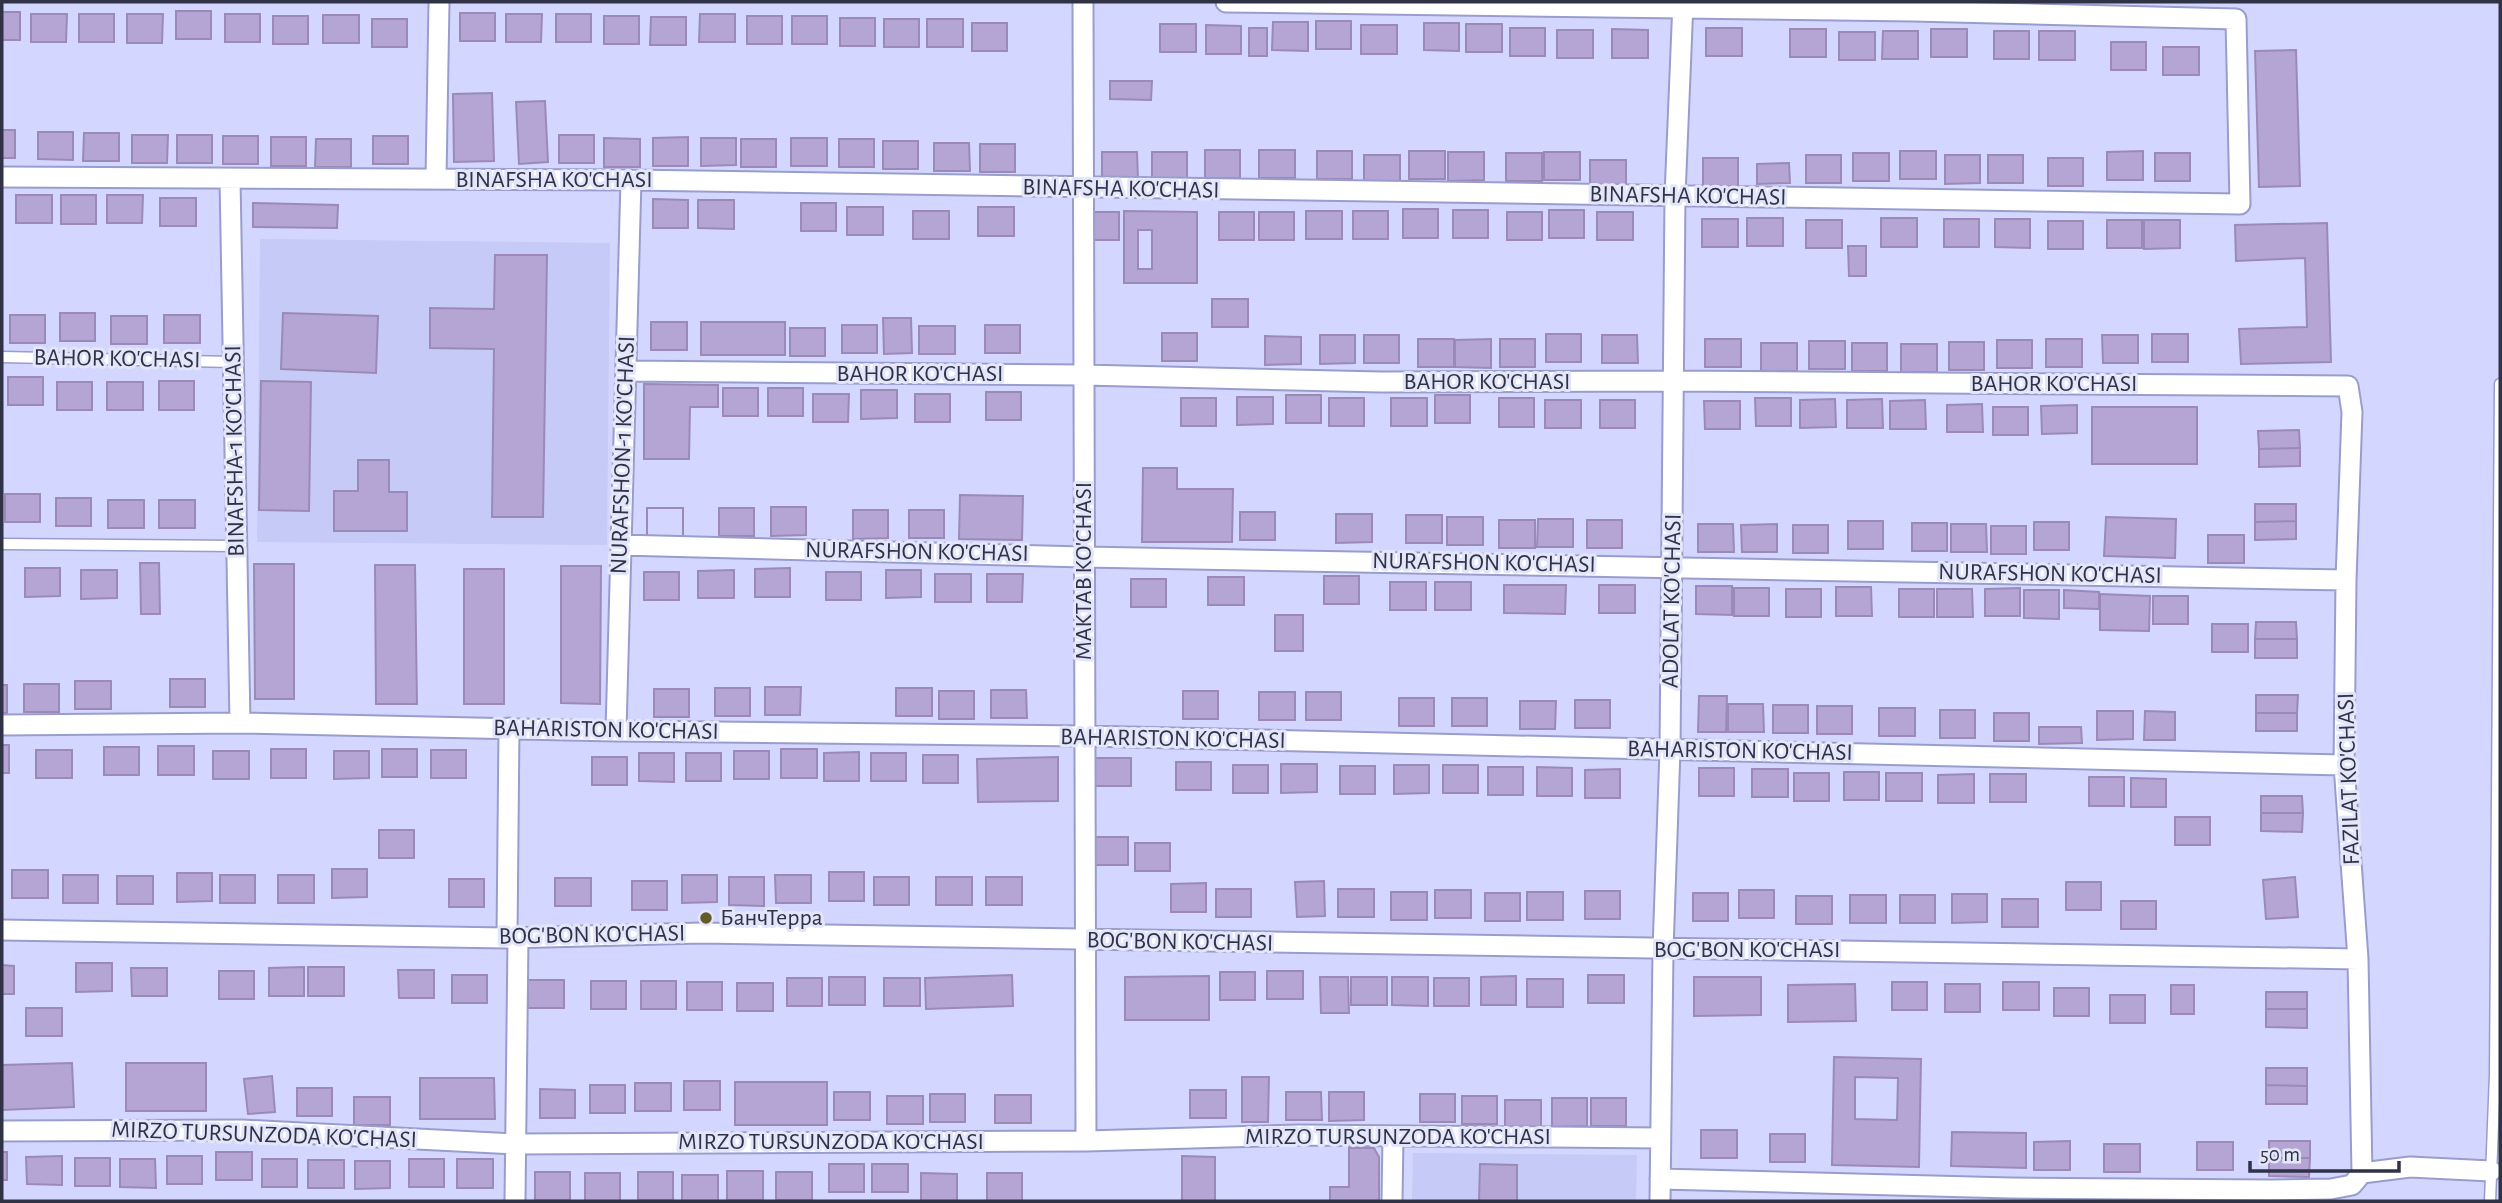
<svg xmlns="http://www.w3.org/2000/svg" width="2502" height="1203" viewBox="0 0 2502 1203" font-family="'Alegreya Sans',sans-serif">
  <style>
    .built { fill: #c5caf6 }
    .building { fill: #b5a5d4; stroke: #9b8ab8; stroke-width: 2; fill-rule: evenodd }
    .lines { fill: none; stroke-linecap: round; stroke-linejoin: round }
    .lane-casing { stroke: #999dcd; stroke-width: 13 }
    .street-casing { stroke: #999dcd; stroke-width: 23 }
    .lane { stroke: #fff; stroke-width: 10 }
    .street { stroke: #fff; stroke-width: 19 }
    .poi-dot { fill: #635b28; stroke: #e3e6fa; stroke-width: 2.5 }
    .labels { text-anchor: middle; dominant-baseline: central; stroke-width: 6; stroke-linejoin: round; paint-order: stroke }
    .street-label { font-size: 24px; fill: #303245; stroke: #e3e6fa }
    .poi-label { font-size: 24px; fill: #303245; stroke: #e3e6fa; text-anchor: start }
  </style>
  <rect width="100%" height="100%" fill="#d3d7ff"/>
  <path class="built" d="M260,239L610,243L607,545L257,542Z
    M1413,1153L1637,1155L1636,1201H1412Z"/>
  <path class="building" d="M176,11H211V39H176Z
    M2,12H20V40H2Z
    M460,13H495V41H460Z
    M31,14H67L66,42H31Z
    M79,14H114V42H79Z
    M127,14H163L162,43H127Z
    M225,14H260V42H225Z
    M506,14H542L541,42H506Z
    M556,14H591V42H556Z
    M700,14H735V42H699Z
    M323,15H359V43H323Z
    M273,16H308V44H273Z
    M604,16H639V44H604Z
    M747,16H782V44H747Z
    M792,16H827V44H792Z
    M651,17H686V45H650Z
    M840,18H875V46H840Z
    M372,19H407V47H372Z
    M884,19H919V47H884Z
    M927,19H963V47H927Z
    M1316,21H1351V49H1316Z
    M1273,22H1308V51L1272,50Z
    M972,23H1007V51H972Z
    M1424,23H1459V51L1424,50Z
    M1160,24H1196V52H1160Z
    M1466,24H1502V52H1466Z
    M1206,25L1241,26V54H1206Z
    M1361,25H1397V54H1361Z
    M1249,28H1267V56H1249Z
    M1510,28H1545V56H1510Z
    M1706,28H1742V56H1706Z
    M1612,29L1648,30V58H1612Z
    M1790,29H1826V57H1790Z
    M1931,29H1967V57H1931Z
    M1557,30H1593V58H1557Z
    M1883,31H1918V59H1882Z
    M1994,31H2029V59H1994Z
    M2039,31H2075V60H2039Z
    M1839,32H1875V60H1839Z
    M2111,42H2146V70H2111Z
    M2163,47H2199V75H2163Z
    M2296,50L2300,186L2259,187L2255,51Z
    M1110,81H1152L1151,100L1110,99Z
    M492,93L494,161L454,162L453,94Z
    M545,101L548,162L519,164L516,102Z
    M2,130H15V158H2Z
    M38,132H73V160L38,159Z
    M84,133H119V161H83Z
    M132,135H168L167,163H132Z
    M177,135H212V163H177Z
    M559,135H594V163H559Z
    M223,136H258V164H223Z
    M373,136H408V164H373Z
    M271,137H306V166H271Z
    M688,137V166H653V138Z
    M604,138L640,139V167H604Z
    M701,138H736V165L701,166Z
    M791,138H827V166H791Z
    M316,139H351V167H315Z
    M741,139H776V167H741Z
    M839,139H874V167H839Z
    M883,141H918V169H883Z
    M934,143H969L970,171H934Z
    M980,144H1015V172H980Z
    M1205,150H1240V178H1205Z
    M1259,150H1295V178H1259Z
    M1317,151H1352V179H1317Z
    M1409,151H1445V179H1409Z
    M1900,151H1936V179H1900Z
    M2143,151V180H2107V152Z
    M1102,152H1137L1138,180H1102Z
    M1152,152H1187V180H1152Z
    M1448,152H1484V180L1448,181Z
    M1544,152H1580V180H1544Z
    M1506,153H1542V181H1506Z
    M1853,153H1889V181H1853Z
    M2155,153H2190V181H2155Z
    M1364,155H1400V183H1364Z
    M1806,155H1841V183H1806Z
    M1945,155H1980V183L1945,184Z
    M1988,155H2023V183H1988Z
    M1703,158H1738V186H1703Z
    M2048,158H2083V186H2048Z
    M1590,160H1626V188H1590Z
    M1789,163L1790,183L1757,184V164Z
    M16,195H52V223H16Z
    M61,195H96V224H61Z
    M107,195H143L142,223H107Z
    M160,198H196V226H160Z
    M653,199L688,200V228H653Z
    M698,200H734V229L698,228Z
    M253,203L338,205L337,228L253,227Z
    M801,203H836V231H801Z
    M847,207H883V235H847Z
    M978,207H1014V236H978Z
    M1403,209H1438V238H1403Z
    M1453,210H1488V238H1453Z
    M1549,210H1584V238H1549Z
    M913,211H949V239H913Z
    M1124,211L1197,212V283H1124ZM1138,230H1152V269H1138Z
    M1306,211H1342V239H1306Z
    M1353,211H1388V239H1353Z
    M1084,212H1119V240H1084Z
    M1219,212H1254V240H1219Z
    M1259,212H1294V240H1259Z
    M1507,212H1542V240H1507Z
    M1597,212H1633V240H1597Z
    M1747,218H1783V246H1747Z
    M1881,218H1917V247H1881Z
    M1702,219H1738V247H1702Z
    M1944,219H1979V247H1944Z
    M1995,219H2030V248L1995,247Z
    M1806,220H1842V248H1806Z
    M2107,220H2142V248H2107Z
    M2144,220H2180V248L2144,249Z
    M2048,221H2083V249H2048Z
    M2327,223L2331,362L2241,364L2239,329L2307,327L2305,258L2236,261L2235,225Z
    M1848,246H1866V276H1849Z
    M495,255H547L543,517H492L494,349L430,348V308L494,309Z
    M1212,299H1248V327H1212Z
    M60,313H95V341H60Z
    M283,313L378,316L376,373L281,369Z
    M10,315H45V343H10Z
    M164,315H200V343H164Z
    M111,316H147V344H111Z
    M883,318H911L912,353L884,354Z
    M651,322H687V350H651Z
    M701,322H785V355H701Z
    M842,325H877V353H842Z
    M985,325H1020V353H985Z
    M919,326H955V354H919Z
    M790,328H825V356H790Z
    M1162,333H1197V361H1162Z
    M1546,334H1581V362H1546Z
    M2152,334H2188V362H2152Z
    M1320,335H1355V363L1320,364Z
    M1364,335H1399V363H1364Z
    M1602,335H1637L1638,363H1602Z
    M2102,335H2138V363H2103Z
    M1265,336L1301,337V364L1265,365Z
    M1418,339H1454V367H1418Z
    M1491,339V368L1455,367V340Z
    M1500,339H1535V367H1500Z
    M1705,339H1741V367H1705Z
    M2046,339H2082V367H2046Z
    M1997,340H2032V368H1997Z
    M1809,341H1845V369H1809Z
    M1949,342H1984V370H1949Z
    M1761,343H1797V371H1761Z
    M1852,343H1887V371H1852Z
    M1901,344H1937V372H1901Z
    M8,377H43V405H8Z
    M159,381H194V410H159Z
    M261,381L311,382L309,511L259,510Z
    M57,382H92V410H57Z
    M107,382H143V410H107Z
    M644,384L718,385V407H690L689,459H644Z
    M723,388H758V416H723Z
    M768,388H803V416H768Z
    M861,390H897V418L861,419Z
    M986,392H1021V420H986Z
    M813,394H849L848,422H813Z
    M915,394H950V422H915Z
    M1286,395H1321V423H1286Z
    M1435,395H1470V423H1435Z
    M1237,397H1273V424L1237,425Z
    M1181,398H1216V426H1181Z
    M1329,398H1364V426H1329Z
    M1391,398H1427V426H1391Z
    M1499,398H1534V427H1499Z
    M1755,398H1791V426H1756Z
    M1835,399L1836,427L1800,428V400Z
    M1882,399L1883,428H1847V400Z
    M1545,400H1581V428H1545Z
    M1600,400H1635V428H1600Z
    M1925,400L1926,429H1890V401Z
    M1704,401H1740V429H1705Z
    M1982,404L1983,432H1947V405Z
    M2077,405V433L2042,434L2041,406Z
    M1993,407H2028V435H1993Z
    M2092,407H2197V464H2092Z
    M2299,430L2300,448L2259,449L2258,431Z
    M2300,448V466L2259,467V449Z
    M358,460H389V492H407V531H334V491H358Z
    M1143,468H1177V489H1233L1232,542H1142Z
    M5,494H40V522H5Z
    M960,495L1023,496L1022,540L959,539Z
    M56,498H91V526H56Z
    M108,500H144V528H108Z
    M159,500H195V528H159Z
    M2255,504H2296V521L2255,522Z
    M771,507H806V535L771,536Z
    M647,508H683V536H647Z
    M647,508H683V536H647Z
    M719,508H754V536H719Z
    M853,510H888V538L853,539Z
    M909,510H944V538H909Z
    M1240,512H1275V540H1240Z
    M1336,514H1372V542L1336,543Z
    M1406,515H1442V543H1406Z
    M1447,517H1483V545H1447Z
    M2106,517L2176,519L2175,558L2104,556Z
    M1538,519H1573V547H1537Z
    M1499,520H1535V548H1499Z
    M1587,520H1622V548H1587Z
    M1848,521H1883V549H1848Z
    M2296,521V539L2255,540V522Z
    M2034,522H2069V550H2034Z
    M1912,523H1947V551H1912Z
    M1698,524H1733L1734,552H1698Z
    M1777,524V552H1742L1741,525Z
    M1951,524H1986L1987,552H1951Z
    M1793,525H1828V553H1793Z
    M1991,526H2026V554H1991Z
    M2208,535H2244V563H2208Z
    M140,563H159L160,614H141Z
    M254,564H294V699H255Z
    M375,565H415L417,704H376Z
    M561,566H601L600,704L561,703Z
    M25,568H60V596L25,597Z
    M790,568V597H755V569Z
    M464,569H504V704H464Z
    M81,570H117V598L81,599Z
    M734,570V598H698V571Z
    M886,570H921V597L886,598Z
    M644,572H679V600H644Z
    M826,572H861V600H826Z
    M935,574H971V602H935Z
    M987,574H1023L1022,602H987Z
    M1324,576H1359V604H1324Z
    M1208,577H1244V605H1208Z
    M1131,579H1166V607H1131Z
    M1390,582H1426V610H1390Z
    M1435,582H1471V610H1435Z
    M1504,585H1566L1565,614L1504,613Z
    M1599,585H1635V613H1599Z
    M1696,586H1732V615L1696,614Z
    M1836,587H1871L1872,616H1836Z
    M1734,588H1769V616H1734Z
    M2020,588V616H1985V589Z
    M1786,589H1821V617H1786Z
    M1899,589H1934V617H1899Z
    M1937,589H1972L1973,617H1937Z
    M2024,590H2059V619L2024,618Z
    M2064,590L2099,592V609L2064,608Z
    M2100,594L2150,596L2149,631L2100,630Z
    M2153,596H2188V624H2153Z
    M1275,615H1303V651H1275Z
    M2256,622H2296L2297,639H2255Z
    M2212,624H2248V652H2212Z
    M2255,639H2297V658H2255Z
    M170,679H205V707H170Z
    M75,681H111V709H75Z
    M24,684H59V712H24Z
    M2,685H7V713H2Z
    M765,687H801L800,715H765Z
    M715,688H750V716H715Z
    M896,688H932V716H896Z
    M654,689H689V717H654Z
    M991,690H1026L1027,718H991Z
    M939,691H974V719H939Z
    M1183,691H1218V719H1183Z
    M1259,692H1295V720H1259Z
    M1306,692H1341V720H1306Z
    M2256,695H2298L2297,713H2256Z
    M1699,696H1727L1726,732H1698Z
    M1399,698H1434V726H1399Z
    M1452,698H1487V726H1452Z
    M1575,700H1610V728H1575Z
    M1520,701H1556L1555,729H1520Z
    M1728,704H1763L1764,732H1728Z
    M1773,705H1808V733H1773Z
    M1817,706H1852V734H1817Z
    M1879,708H1915V736H1879Z
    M1940,710H1975V738H1940Z
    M2097,711H2133V739L2097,740Z
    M2145,711L2175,712V740H2144Z
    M1994,713H2029V741H1994Z
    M2256,713H2297V731H2256Z
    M2039,727H2081L2082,743L2039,744Z
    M2,745H9V773H2Z
    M158,746H194V775H158Z
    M104,747H139V775H104Z
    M271,749H306V778H271Z
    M382,749H417V777H382Z
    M781,749H817V778H781Z
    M36,750H72V778H36Z
    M431,750H466V778H431Z
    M213,751H249V779H213Z
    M334,751H369V778L334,779Z
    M734,751H769V779H734Z
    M859,752V781H824V753Z
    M639,753H674V782L639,781Z
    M686,753H721V781H686Z
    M871,753H906V781H871Z
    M923,755H958V783H923Z
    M592,757H627V785H592Z
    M1058,757V801L978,802L977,759Z
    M1095,758H1131V786H1095Z
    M1176,762H1211V790H1176Z
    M1281,764H1317V792L1281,793Z
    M1233,765H1268V793H1233Z
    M1394,765H1429V793L1394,794Z
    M1443,765H1478V793H1443Z
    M1340,766H1375V794H1340Z
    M1488,767H1523V795H1488Z
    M1537,767L1572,768V796H1537Z
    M1699,768H1734V796H1699Z
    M1620,769V798H1585V770Z
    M1752,769H1788V797H1752Z
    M1844,772H1879V800H1844Z
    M1794,773H1829V801H1794Z
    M1886,773H1922V801H1886Z
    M1974,774V803H1938V775Z
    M1990,774H2026V802H1990Z
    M2089,777H2124V806H2089Z
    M2131,778L2166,779V807H2131Z
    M2261,796H2302L2303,813H2261Z
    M2261,813H2303L2302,832L2261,831Z
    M2175,817H2210V845H2175Z
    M379,830H414V858H379Z
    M1092,837H1128V865H1092Z
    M1135,843H1170V871H1135Z
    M332,869H367V897L332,898Z
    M12,870H48V898H12Z
    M829,872H864V901H829Z
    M177,873H212V901L177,902Z
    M63,875H98V903H63Z
    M220,875H255V903H220Z
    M278,875H314V903H278Z
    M682,875H717V902L682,903Z
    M775,875H811V903H776Z
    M117,876H153V904H117Z
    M729,877H764V906L729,905Z
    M874,877H909V905H874Z
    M936,877H972V905H936Z
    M986,877H1022V905H986Z
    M2295,877L2298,917L2266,919L2263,880Z
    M555,878H591V906H555Z
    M449,879H484V907H449Z
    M632,881H667V910H632Z
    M1324,881L1325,916L1297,917L1295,882Z
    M2066,882H2101V910H2066Z
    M1206,883V912H1171V884Z
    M1216,889H1251V917H1216Z
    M1338,889H1374V917H1338Z
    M1435,890H1471V918H1435Z
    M1739,890H1774V918H1739Z
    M1585,891H1620V919H1585Z
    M1391,892H1427V920H1391Z
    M1527,892H1563V920H1527Z
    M1485,893H1520V921H1485Z
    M1693,893H1728V921H1693Z
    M1952,894H1987V922L1952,923Z
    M1850,895H1886V923H1850Z
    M1900,895H1935V923H1900Z
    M1796,896H1832V924H1796Z
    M2002,899H2038V927H2002Z
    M2121,901H2156V929H2121Z
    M76,963H112V991L76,992Z
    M2,965L14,966V994H2Z
    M304,967V996H269V968Z
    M308,967H344V996H308Z
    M131,968H167V996H132Z
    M398,970H434V998H399Z
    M219,971H254V999H219Z
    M1267,971H1303V999H1267Z
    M1220,972H1255V1000H1220Z
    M452,975H487V1003H452Z
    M1012,975L1013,1006L926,1009L925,978Z
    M1588,975H1624V1003H1588Z
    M1209,976V1020H1125V977Z
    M1516,976V1005H1481V977Z
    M829,977H865V1005H829Z
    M1320,977H1348L1349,1013H1321Z
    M1351,977H1387V1005H1351Z
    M1392,977H1428V1006L1392,1005Z
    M1694,977H1761V1015L1694,1016Z
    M787,978H822V1006H787Z
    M884,978H920V1006H884Z
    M1434,978H1469V1006H1434Z
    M1527,979H1563V1007H1527Z
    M528,980H564V1008H528Z
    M591,981H626V1009H591Z
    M641,981H676V1009H641Z
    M687,982H722V1010H687Z
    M1892,982H1927V1010H1892Z
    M2003,982H2039V1010H2003Z
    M737,983H773V1011H737Z
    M1855,984L1856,1021L1788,1022V985Z
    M1945,984H1980V1012H1945Z
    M2171,985H2194V1014H2171Z
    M2054,988H2089V1016H2054Z
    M2266,992H2307V1009H2266Z
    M2110,995H2145V1023H2110Z
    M26,1008H62V1036H26Z
    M2266,1009H2307V1028L2266,1027Z
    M1834,1057L1921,1059L1919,1167L1832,1165ZM1855,1077L1898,1078L1897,1120L1855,1119Z
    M72,1063L74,1107L2,1110V1065Z
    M126,1063H206V1111H126Z
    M2266,1068H2307V1086L2266,1085Z
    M272,1076L275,1112L248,1114L244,1079Z
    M1242,1077H1269L1268,1122H1242Z
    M420,1078H494L495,1119H420Z
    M684,1081H720V1110H684Z
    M735,1082H827V1125H735Z
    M635,1083H671V1111H635Z
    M590,1085H625V1113H590Z
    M2266,1085L2307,1086V1104H2266Z
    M297,1088H332V1116H297Z
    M540,1089L575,1090V1118H540Z
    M1190,1090H1226V1118H1190Z
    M834,1092H870V1120H834Z
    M1286,1092H1321L1322,1120H1286Z
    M1329,1092H1364V1120L1329,1121Z
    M930,1094H965V1122H930Z
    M1420,1094H1455V1122H1420Z
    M995,1095H1031V1123H995Z
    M887,1096H923V1124H887Z
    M1462,1096H1497V1124H1462Z
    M354,1097H390V1125H354Z
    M1552,1098H1587V1126L1552,1127Z
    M1591,1098H1626V1126H1591Z
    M1505,1100H1541V1128H1505Z
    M1701,1130H1737V1158H1701Z
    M1952,1132L2026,1133V1168L1951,1166Z
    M1770,1134H1805V1162H1770Z
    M2070,1141V1170H2034V1142Z
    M2269,1141H2310V1158H2269Z
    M2197,1142H2233V1170H2197Z
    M2104,1144H2140V1172H2104Z
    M1349,1148H1374L1379,1157V1201H1330V1187H1349Z
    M2,1152H7V1180H2Z
    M216,1152H252V1180H216Z
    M62,1156V1185L27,1184L26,1157Z
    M167,1156H202V1184H167Z
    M1182,1156L1215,1157V1201H1182Z
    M75,1158H110V1186H75Z
    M2269,1158H2310L2309,1177L2269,1176Z
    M120,1159H155L156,1188L120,1187Z
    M262,1159H297V1187H262Z
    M409,1159H444V1187H409Z
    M457,1159H493V1188H457Z
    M308,1160H344V1188H308Z
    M355,1161H390V1188L355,1189Z
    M829,1164H864V1192H829Z
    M872,1164H908V1192H872Z
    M1480,1164L1517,1165V1201H1479Z
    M727,1171H763V1200H727Z
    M535,1172H570V1200H535Z
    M638,1172H673V1200H638Z
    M776,1172H812V1200H776Z
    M585,1173H620V1201H585Z
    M921,1173L957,1174V1201H921Z
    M987,1173H1022V1201H987Z
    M682,1175H718V1201H682Z"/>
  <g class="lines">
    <g class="lane-casing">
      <path id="lane" d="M2,357L233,362
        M2,544L237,546
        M2490,1201L2495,1074L2500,384"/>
    </g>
    <g class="street-casing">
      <path id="street" d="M1083,2L1086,1141
        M2,177L631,180L2240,204L2236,19L1913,11L1226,2
        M230,179L240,723
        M436,179L439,2
        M626,371L1084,375L1381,382L1675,381L2348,386L2352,412L2346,580L2344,765L2358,959L2362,1173
        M621,545L1084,557L2346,580
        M2,725L240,723L616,731L1085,736L2344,765
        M616,731L631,180
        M2,930L507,938L701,933L2358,959
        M507,938L509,728
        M2,1131L242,1130L514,1144L1086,1141L1299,1135L1660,1138
        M1660,1179L2011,1188L2271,1190L2331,1189L2352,1185L2362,1173L2410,1167L2491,1171
        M515,1201L518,938
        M1392,1201L1393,1136
        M1660,1201L1663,950L1670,750L1675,196L1683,2"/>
    </g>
    <use href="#lane" class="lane"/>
    <use href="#street" class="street"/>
  </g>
  <circle class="poi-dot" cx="706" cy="918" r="7"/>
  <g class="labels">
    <g class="street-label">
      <text x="554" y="180">BINAFSHA KO'CHASI</text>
      <text transform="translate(1121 189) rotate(1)">BINAFSHA KO'CHASI</text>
      <text transform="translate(1688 196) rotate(1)">BINAFSHA KO'CHASI</text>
      <text transform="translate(117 359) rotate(1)">BAHOR KO'CHASI</text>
      <text x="920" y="374">BAHOR KO'CHASI</text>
      <text x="1487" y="382">BAHOR KO'CHASI</text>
      <text x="2054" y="384">BAHOR KO'CHASI</text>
      <text transform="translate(235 451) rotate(-91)">BINAFSHA-1 KO'CHASI</text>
      <text transform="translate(623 455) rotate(-88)">NURAFSHON-1 KO'CHASI</text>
      <text transform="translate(917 552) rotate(1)">NURAFSHON KO'CHASI</text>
      <text transform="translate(1484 563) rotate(1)">NURAFSHON KO'CHASI</text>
      <text transform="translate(1084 571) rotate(-90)">MAKTAB KO'CHASI</text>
      <text transform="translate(2050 574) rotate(1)">NURAFSHON KO'CHASI</text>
      <text transform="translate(1672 601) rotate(-89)">ADOLAT KO'CHASI</text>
      <text transform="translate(606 730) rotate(1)">BAHARISTON KO'CHASI</text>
      <text transform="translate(1173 739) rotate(1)">BAHARISTON KO'CHASI</text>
      <text transform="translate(1740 751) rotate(1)">BAHARISTON KO'CHASI</text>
      <text transform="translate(2349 779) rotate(-92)">FAZILAT KO'CHASI</text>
      <text transform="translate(592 935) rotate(-1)">BOG'BON KO'CHASI</text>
      <text transform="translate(1180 942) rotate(1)">BOG'BON KO'CHASI</text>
      <text x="1747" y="950">BOG'BON KO'CHASI</text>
      <text transform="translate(264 1135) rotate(2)">MIRZO TURSUNZODA KO'CHASI</text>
      <text x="1398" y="1137">MIRZO TURSUNZODA KO'CHASI</text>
      <text x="831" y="1142">MIRZO TURSUNZODA KO'CHASI</text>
    </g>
    <g class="poi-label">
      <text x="720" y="918">БанчТерра</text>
    </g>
  </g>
  <rect width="2502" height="1203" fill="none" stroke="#303245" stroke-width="7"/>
  <path d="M2250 1161v10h149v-10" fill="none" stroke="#303245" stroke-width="3.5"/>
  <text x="2260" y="1161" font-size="21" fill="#303245" stroke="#e3e6fa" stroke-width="5" paint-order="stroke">50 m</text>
</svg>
